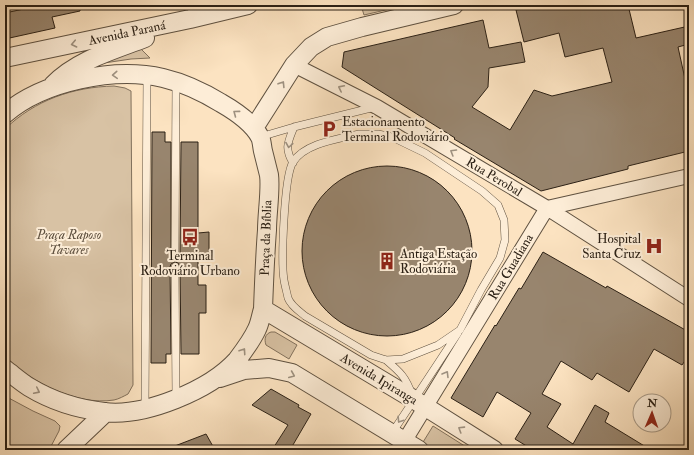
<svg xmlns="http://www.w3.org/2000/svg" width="694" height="455" viewBox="0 0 694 455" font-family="'IM FELL Double Pica',serif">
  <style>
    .green { fill: #d8c2a4; stroke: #82715c }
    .building { fill: #98856e; stroke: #2b2015 }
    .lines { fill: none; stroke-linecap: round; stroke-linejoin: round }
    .service-casing { stroke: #5f5140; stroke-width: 8 }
    .minor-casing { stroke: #5f5140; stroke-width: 16 }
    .tertiary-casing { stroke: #5f5140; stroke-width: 20 }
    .service { stroke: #fdedd7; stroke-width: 7 }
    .minor { stroke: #fdedd7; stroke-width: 14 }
    .tertiary { stroke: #fdedd7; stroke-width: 18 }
    .oneway { stroke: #9e9180 }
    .labels { text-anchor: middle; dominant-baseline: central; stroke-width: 4; stroke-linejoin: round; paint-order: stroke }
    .street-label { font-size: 13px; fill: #2b2015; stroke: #fdedd7 }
    .poi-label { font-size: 13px; fill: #2b2015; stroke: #fdedd7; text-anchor: start }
    .park-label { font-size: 13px; font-style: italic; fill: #5f5140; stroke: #fdedd7 }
  </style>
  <rect width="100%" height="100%" fill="#fce3c1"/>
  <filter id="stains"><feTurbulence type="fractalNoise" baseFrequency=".005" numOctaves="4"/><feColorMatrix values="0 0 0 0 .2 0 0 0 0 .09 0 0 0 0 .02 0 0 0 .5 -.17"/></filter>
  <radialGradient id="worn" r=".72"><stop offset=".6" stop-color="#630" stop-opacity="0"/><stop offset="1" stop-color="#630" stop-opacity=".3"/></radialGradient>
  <path class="green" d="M361,5H407L364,15Z
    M140,48L150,58L131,59L104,63Z
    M114,86L125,88L131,91L133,385L128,394C124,396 119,399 114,400C77,406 31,382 5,357V129C35,100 73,87 114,86Z
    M271,332H275L297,345L289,359L266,345C264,339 265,334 271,332Z
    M5,396L33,411L55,421L60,426L59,431L49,450H13L5,445Z
    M433,426L471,450H425L420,447Z"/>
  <path class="building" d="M33,5H80V11L52,17L55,28L5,39V13L33,7Z
    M537,5H628L636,38L689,26V44L678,47L685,79L689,78V151L628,166V169L541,191L454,139L455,138L342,67L344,52L483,20L489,48L521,42L525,62L489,68L488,87L472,107L510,130L534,90L552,96L612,82L603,48L565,57L559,33L524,42L516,10Z
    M152,132H165V142H171V256L175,258L177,257L180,253L181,142H198V233L209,232V254H198V285H206V313H199V354H181L180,267L178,263L175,262L171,264L170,267L171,354H166V363H151Z
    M302 251a85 85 0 1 1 170 0a85 85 0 1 1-170 0Z
    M543,252L606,288L607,286L689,332V355L682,365L654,349L629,392L597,373L592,380L561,361L542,394L561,404L547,427L573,444L595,405L609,413L605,422L651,450H533L515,439L531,413L497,392L483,417L451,398L495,325L496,326L519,288L521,289Z
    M271,389L299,405L298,407L311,414L290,450H272L288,425L252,405Z
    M206,434L215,450H167V449Z"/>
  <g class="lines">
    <g class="service-casing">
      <path id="service" d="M359,134H378L392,137L425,153L482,191L498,205L504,220L505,240L500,258L481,290L460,330L438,345L403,359L386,360L371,355L305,316C299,311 291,306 288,298C287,293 285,286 284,280C281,262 284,176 293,162C305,143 338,139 359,134Z
        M260,137L294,127L375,107
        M293,163C284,148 288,142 294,127
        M175,253L176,82
        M175,267L176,398
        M386,360C400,372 406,377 412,395
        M145,408L147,76
        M392,433L458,333"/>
    </g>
    <g class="minor-casing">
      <path id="minor" d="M294,65L377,107L547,208L689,299
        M399,450L547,208L689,176"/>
    </g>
    <g class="tertiary-casing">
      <path id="tertiary" d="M5,58L190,19L248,5
        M53,85C77,60 114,50 145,38
        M5,114C43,81 114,67 163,78C184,83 203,92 221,103C235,111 252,122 260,137C262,141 262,147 263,151C265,159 267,167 269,175C271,189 267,214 267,230C265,256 264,282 263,309C261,315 260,323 257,329C253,338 243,352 237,360C210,390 145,417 104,412C78,409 52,401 29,387C21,382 13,375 5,369
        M254,128L294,65L311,47L327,37L362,27L454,5
        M263,309L413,399L494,450
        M220,378L244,370L269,368L292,373L419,450
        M66,450L106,412"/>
    </g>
    <use href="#service" class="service"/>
    <use href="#minor" class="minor"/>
    <use href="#tertiary" class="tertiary"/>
  </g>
  <defs><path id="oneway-chevron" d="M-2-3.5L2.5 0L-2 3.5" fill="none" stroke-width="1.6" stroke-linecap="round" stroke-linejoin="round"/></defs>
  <g class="oneway">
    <use href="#oneway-chevron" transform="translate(74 44) rotate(168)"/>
    <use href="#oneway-chevron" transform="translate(115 75) rotate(176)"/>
    <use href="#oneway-chevron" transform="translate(282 84) rotate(-58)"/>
    <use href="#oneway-chevron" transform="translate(341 88) rotate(-153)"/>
    <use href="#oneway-chevron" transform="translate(236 113) rotate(-143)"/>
    <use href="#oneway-chevron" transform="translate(289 145) rotate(99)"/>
    <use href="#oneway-chevron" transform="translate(453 152) rotate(-149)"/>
    <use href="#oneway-chevron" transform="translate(243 351) rotate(-56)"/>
    <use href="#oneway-chevron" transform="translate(446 374) rotate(-59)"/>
    <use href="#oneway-chevron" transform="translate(292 375) rotate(23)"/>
    <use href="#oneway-chevron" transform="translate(37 391) rotate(26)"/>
    <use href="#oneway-chevron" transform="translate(400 420) rotate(123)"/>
    <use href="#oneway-chevron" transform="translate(461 429) rotate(-148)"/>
  </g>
  <defs>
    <g id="parking-bare" transform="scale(1.38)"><path d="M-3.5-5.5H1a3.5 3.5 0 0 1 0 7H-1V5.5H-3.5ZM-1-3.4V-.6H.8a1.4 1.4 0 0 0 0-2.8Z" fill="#8f2418" stroke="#fdedd7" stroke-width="2.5" paint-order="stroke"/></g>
    <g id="bus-bare" transform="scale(1.38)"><path d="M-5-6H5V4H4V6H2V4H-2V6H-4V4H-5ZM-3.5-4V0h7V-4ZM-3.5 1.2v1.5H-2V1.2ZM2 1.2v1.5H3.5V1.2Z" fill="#8f2418" stroke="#fdedd7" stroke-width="2.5" paint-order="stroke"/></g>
    <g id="hospital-bare" transform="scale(1.38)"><path d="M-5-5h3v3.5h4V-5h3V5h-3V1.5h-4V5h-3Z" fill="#8f2418" stroke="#fdedd7" stroke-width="2.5" paint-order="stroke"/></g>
    <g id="building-bare" transform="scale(1.38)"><path d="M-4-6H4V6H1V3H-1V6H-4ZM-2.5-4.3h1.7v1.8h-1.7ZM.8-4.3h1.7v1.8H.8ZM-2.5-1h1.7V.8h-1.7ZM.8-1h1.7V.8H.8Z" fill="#8f2418" stroke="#fdedd7" stroke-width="2.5" paint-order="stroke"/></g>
  </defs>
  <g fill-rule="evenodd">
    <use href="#parking-bare" x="329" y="129"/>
    <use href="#bus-bare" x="190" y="237"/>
    <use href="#hospital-bare" x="654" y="246"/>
    <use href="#building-bare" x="387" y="261"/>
  </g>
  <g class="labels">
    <g class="street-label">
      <text transform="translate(127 33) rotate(-12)">Avenida Paraná</text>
      <text transform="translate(494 177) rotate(31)">Rua Perobal</text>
      <text transform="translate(266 238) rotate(-88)">Praça da Bíblia</text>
      <text transform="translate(511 267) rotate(-59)">Rua Guadiana</text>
      <text transform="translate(379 379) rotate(31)">Avenida Ipiranga</text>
    </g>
    <g class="poi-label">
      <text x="342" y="122">Estacionamento<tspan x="342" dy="15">Terminal Rodoviário</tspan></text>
      <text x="641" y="239" text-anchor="end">Hospital<tspan x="641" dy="15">Santa Cruz</tspan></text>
      <text x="400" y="254">Antiga Estação<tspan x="400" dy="15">Rodoviária</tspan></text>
      <text x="190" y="256" text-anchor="middle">Terminal<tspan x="190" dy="15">Rodoviário Urbano</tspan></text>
    </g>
    <g class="park-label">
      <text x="69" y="235">Praça Raposo<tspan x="69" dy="15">Tavares</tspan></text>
    </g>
  </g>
  <rect width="694" height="455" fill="none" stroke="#fce3c1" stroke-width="20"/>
  <rect x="6" y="6" width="682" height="443" fill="none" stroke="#2b2015" stroke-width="2"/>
  <rect x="10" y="10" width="674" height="435" fill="none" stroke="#2b2015"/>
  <g transform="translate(652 413) rotate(2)"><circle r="19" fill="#fdedd7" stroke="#a99b89"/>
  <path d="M0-3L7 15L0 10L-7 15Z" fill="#8f2418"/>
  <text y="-6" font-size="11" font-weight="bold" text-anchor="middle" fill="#2b2015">N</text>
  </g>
  <rect width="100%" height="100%" filter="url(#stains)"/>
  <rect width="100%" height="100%" fill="url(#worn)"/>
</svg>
